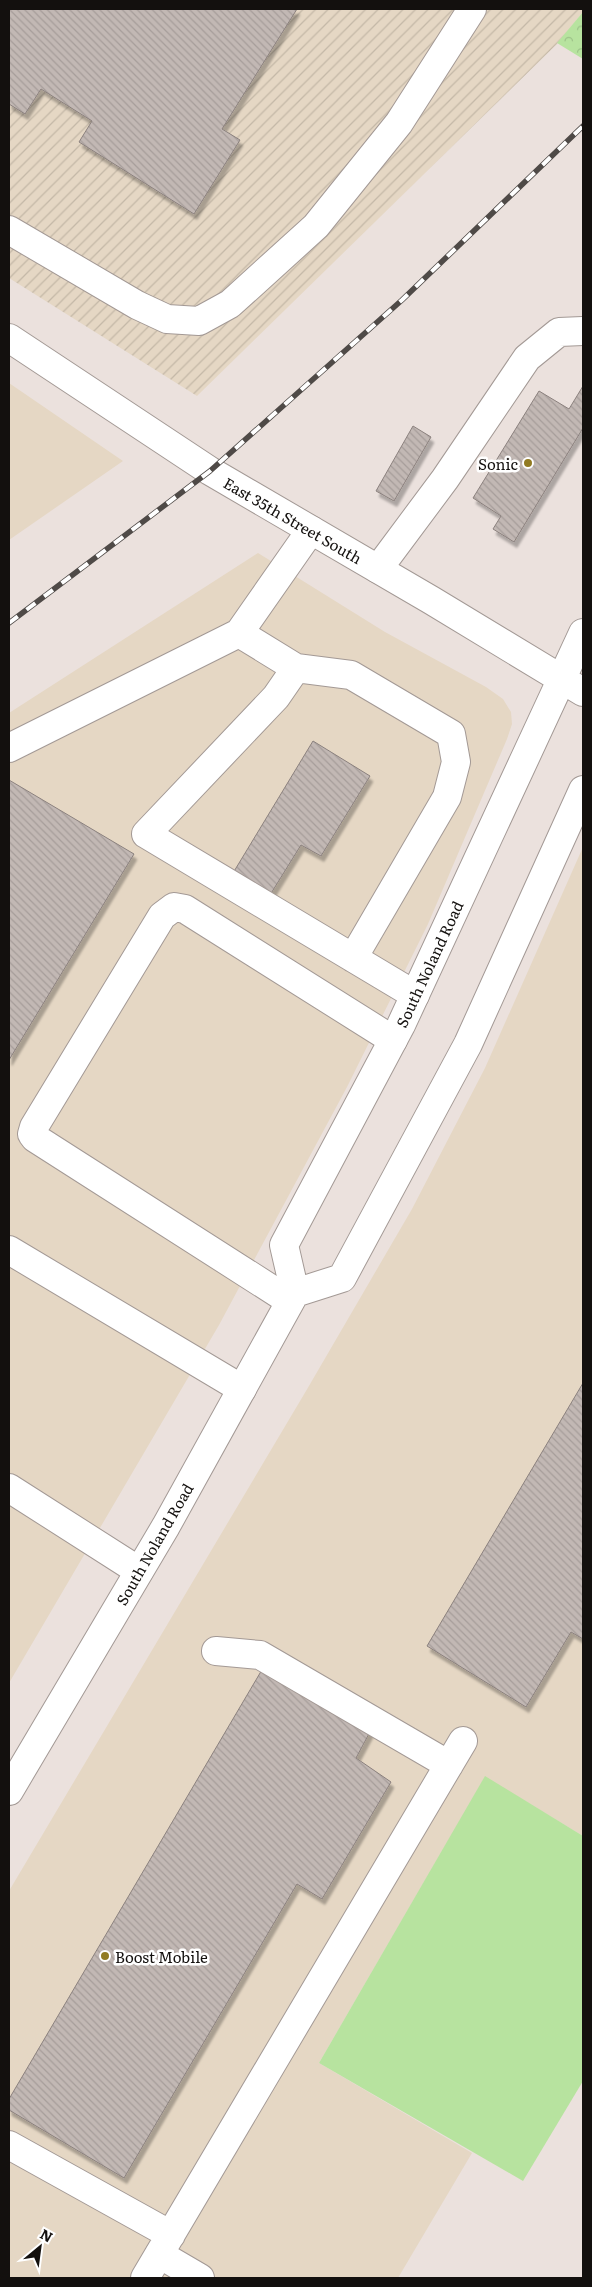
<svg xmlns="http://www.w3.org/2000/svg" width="592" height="2287" viewBox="0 0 592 2287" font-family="Literata,serif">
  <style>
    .commercial { fill: #e5d7c4 }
    .industrial { fill: url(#industrial-furrows) }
    .grass { fill: #b7e39f }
    .forest { fill: url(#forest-crowns) }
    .building { fill: url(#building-back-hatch); stroke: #8b817e; filter: url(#shadow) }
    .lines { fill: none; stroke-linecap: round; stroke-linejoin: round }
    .minor-casing { stroke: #a39995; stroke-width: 30 }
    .major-casing { stroke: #a39995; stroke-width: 30 }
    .minor { stroke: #fff; stroke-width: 28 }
    .major { stroke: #fff; stroke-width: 28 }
    .rail-casing { stroke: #4f4a47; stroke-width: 5.5 }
    .rail { stroke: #fff; stroke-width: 4; stroke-dasharray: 11; stroke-linecap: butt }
    .poi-dot { fill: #927b22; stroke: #fff; stroke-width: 2 }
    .labels { text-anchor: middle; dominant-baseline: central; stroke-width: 5; stroke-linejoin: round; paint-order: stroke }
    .poi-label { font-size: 15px; fill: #13100e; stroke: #fff; text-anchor: end }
    .street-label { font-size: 15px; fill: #13100e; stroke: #fff }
  </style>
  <defs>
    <pattern id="industrial-furrows" width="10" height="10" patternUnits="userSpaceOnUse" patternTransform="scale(1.25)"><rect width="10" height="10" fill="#e5d7c4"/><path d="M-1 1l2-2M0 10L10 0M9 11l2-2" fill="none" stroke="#c4b8a7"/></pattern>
    <pattern id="forest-crowns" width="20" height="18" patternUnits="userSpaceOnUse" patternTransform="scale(1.25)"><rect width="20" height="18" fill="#b7e39f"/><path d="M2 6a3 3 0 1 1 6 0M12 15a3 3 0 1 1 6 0" fill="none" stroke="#9cc288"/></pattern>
    <pattern id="building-back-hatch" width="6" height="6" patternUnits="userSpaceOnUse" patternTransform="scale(1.25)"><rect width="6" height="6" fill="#c2b8b4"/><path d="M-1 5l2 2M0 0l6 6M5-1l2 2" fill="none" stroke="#a69d9a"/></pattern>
    <filter id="shadow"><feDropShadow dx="3" dy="5.5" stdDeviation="1" flood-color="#0004"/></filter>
  </defs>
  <rect width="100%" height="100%" fill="#ebe1dd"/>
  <path class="commercial" d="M9,383L123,461L9,540Z
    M258,553L385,632L486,687L503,699L511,712L512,724L507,739L428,924L347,1087L219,1325L9,1683V713Z
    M583,847V1836L485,1777L319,2063L472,2153L398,2278H9V1891L306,1391L412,1209L485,1068Z"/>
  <path class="industrial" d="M9,9H583V12L557,44L197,396L9,278Z"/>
  <path class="grass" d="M485,1776L583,1836V2081L523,2181L319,2063Z"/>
  <path class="forest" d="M583,12V59L557,43Z"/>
  <path class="building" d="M9,9H297L222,129L240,140L194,214L79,142L92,121L41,89L25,114L9,104Z
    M583,386V428L514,542L493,529L501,516L473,498L539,391L569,409Z
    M413,426L431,437L394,501L376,491Z
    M313,741L370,776L321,856L301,845L270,895L233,873Z
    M9,780L134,854L9,1060Z
    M583,1383V1639L571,1632L526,1707L427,1646Z
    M263,1668L371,1730L356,1758L391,1782L322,1899L297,1884L124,2178L9,2110V2099Z"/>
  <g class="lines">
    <g class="minor-casing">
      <path id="minor" d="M9,230L137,305L167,319L199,321L230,304L316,226L399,123L472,9
        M311,530L239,633L296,668L276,697L146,834L415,995
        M378,569L445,479L527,358L559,332L583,331
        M296,668L351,675L451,734L456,762L447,797L353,958
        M9,748L239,633
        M9,1250L242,1389
        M290,1301L35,1138L32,1134L34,1127L162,916L174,907L185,909L393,1040
        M9,1488L139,1571
        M216,1651L260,1655L449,1765
        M9,2145L171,2235
        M159,2254L200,2278
        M145,2278L463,1741"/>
    </g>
    <g class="major-casing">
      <path id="major" d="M9,338L210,471L431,600L583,692
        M295,1293L342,1278L468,1044L583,790
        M9,1791L166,1526L295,1293L284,1245L401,1025L583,633"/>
    </g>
    <use href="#minor" class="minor"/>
    <use href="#major" class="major"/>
    <g class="rail-casing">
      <path id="rail" d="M9,623L210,471L402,300L583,126"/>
    </g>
    <use href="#rail" class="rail"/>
  </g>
  <g class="poi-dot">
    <circle cx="528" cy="463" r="5"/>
    <circle cx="105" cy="1956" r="5"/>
  </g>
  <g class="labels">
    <g class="poi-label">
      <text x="518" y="463">Sonic</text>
      <text x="115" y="1956" text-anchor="start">Boost Mobile</text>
    </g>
    <g class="street-label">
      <text transform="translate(293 520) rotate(30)">East 35th Street South</text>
      <text transform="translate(429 964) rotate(-65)">South Noland Road</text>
      <text transform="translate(154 1544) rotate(-60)">South Noland Road</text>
    </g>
  </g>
  <rect width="592" height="2287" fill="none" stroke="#13100e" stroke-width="20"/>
  <g transform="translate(40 2247) rotate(29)" stroke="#ffffff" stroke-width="4" paint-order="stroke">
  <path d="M0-4L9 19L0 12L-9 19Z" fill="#13100e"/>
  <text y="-8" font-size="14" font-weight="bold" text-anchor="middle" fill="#13100e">N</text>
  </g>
</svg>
